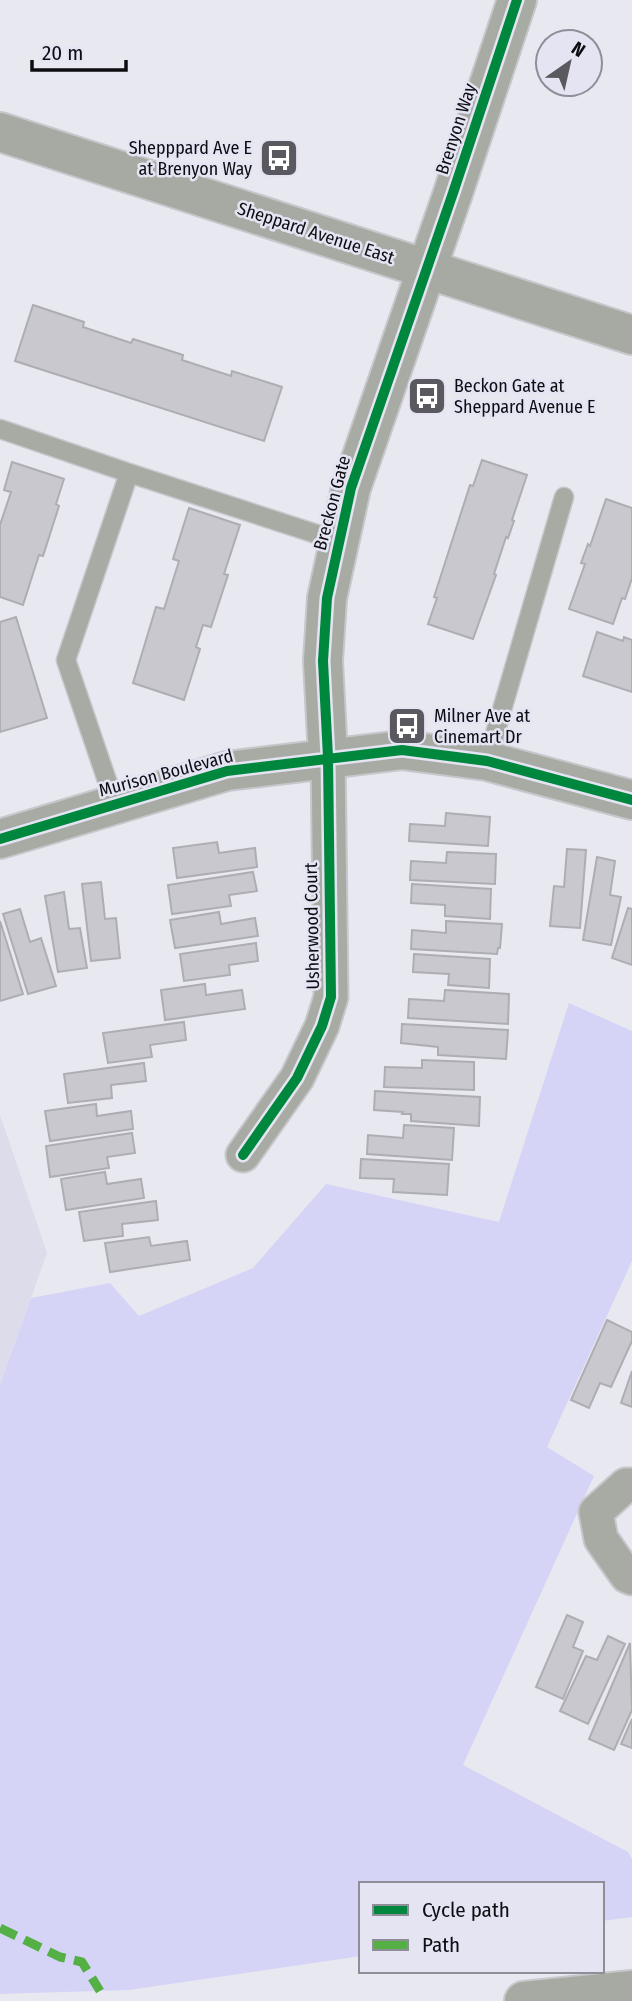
<svg xmlns="http://www.w3.org/2000/svg" width="632" height="2001" viewBox="0 0 632 2001" font-family="'Fira Sans Condensed',sans-serif">
  <style>
    .built { fill: #dcdceb }
    .green { fill: #d6d4f6 }
    .building { fill: #c8c8ce; stroke: #adadb3; stroke-width: 2 }
    .lines { fill: none; stroke-linecap: round; stroke-linejoin: round }
    .service-casing { stroke: #c6c6cb; stroke-width: 21 }
    .minor-casing { stroke: #c6c6cb; stroke-width: 37 }
    .tertiary-casing { stroke: #c6c6cb; stroke-width: 42 }
    .secondary-casing { stroke: #c6c6cb; stroke-width: 42 }
    .service { stroke: #a7aba3; stroke-width: 18 }
    .minor { stroke: #a7aba3; stroke-width: 33 }
    .tertiary { stroke: #a7aba3; stroke-width: 38 }
    .secondary { stroke: #a7aaa3; stroke-width: 38 }
    .quiet { stroke: #54b044; stroke-width: 9; stroke-dasharray: 18 9; stroke-linecap: butt }
    .cycleway-casing { stroke: #e4e4f3; stroke-width: 15 }
    .cycleway { stroke: #00873e; stroke-width: 10 }
    .labels { text-anchor: middle; dominant-baseline: central; stroke-width: 5; stroke-linejoin: round; paint-order: stroke }
    .street-label { font-size: 18px; fill: #0c0c11; stroke: #e4e4f3 }
    .poi-label { font-size: 18px; fill: #0c0c11; stroke: #e4e4f3; text-anchor: start }
  </style>
  <rect width="100%" height="100%" fill="#e8e8f0"/>
  <path class="built" d="M0,1115L47,1253L0,1385Z"/>
  <path class="green" d="M569,1003L632,1031V1261L547,1447L594,1476L463,1765L628,1852L632,1859V1917L602,1921V1884H361V1956L129,1990L0,1994V1385L31,1298L110,1283L139,1316L253,1268L326,1184L499,1222Z"/>
  <path class="building" d="M33,305L84,322L83,327L131,343L133,339L183,355L182,360L231,376L232,371L282,387L264,441L15,361Z
    M482,460L527,475L512,520L514,521L508,538L506,537L494,574L496,575L473,639L428,624L437,598L434,597L470,485L473,486Z
    M12,462L64,479L56,504L59,506L43,556L39,555L23,605L0,597V525L11,492L4,490Z
    M606,499L632,508V578L625,599L622,598L613,624L569,609L585,564L581,563L588,544L590,546Z
    M189,508L240,525L224,574L228,575L211,627L203,625L196,647L200,649L184,700L133,683L156,607L164,609L179,561L173,559Z
    M16,617L47,718L0,732V622Z
    M597,632L623,641L624,637L632,640V692L583,676Z
    M446,813L490,817L488,846L409,841L410,824L445,826Z
    M217,842L219,853L255,848L257,867L177,878L173,848Z
    M567,849L586,850L580,928L550,926L554,886L564,887Z
    M447,852L496,854L495,884L410,880L411,861L446,863Z
    M597,857L615,861L610,895L621,897L611,945L583,940Z
    M253,872L257,891L229,895L231,906L172,914L168,885Z
    M101,882L105,919L116,918L120,958L91,961L82,884Z
    M412,884L491,889L490,919L445,916V905L411,903Z
    M64,892L69,929L80,928L87,968L58,972L45,896Z
    M628,908L632,909V965L612,958Z
    M20,909L30,942L41,938L56,986L28,994L3,914Z
    M219,912L221,924L255,918L258,936L175,948L170,920Z
    M0,921L23,994L0,1001Z
    M446,921L502,924L500,948H498L497,954L411,949L412,930L446,933Z
    M256,943L258,961L229,965L230,975L184,981L180,954Z
    M414,954L490,959L489,988L448,985L449,974L413,972Z
    M205,984L206,995L242,990L245,1009L165,1020L161,990Z
    M445,990L509,994L508,1024L408,1018L409,999L444,1001Z
    M184,1022L186,1040L150,1045L152,1057L108,1063L103,1033Z
    M402,1024L508,1030L506,1059L438,1055V1047L401,1043Z
    M422,1060L474,1062V1090L384,1087L385,1067L422,1068Z
    M144,1063L146,1081L111,1085L112,1098L68,1103L64,1074Z
    M375,1091L480,1097L479,1126L411,1121V1114H402L403,1112L374,1110Z
    M96,1104L97,1116L131,1111L133,1129L50,1141L45,1111Z
    M404,1125L454,1128L452,1160L367,1154L368,1135L403,1138Z
    M132,1133L135,1153L107,1157L109,1168L50,1177L46,1146Z
    M361,1159L449,1164L447,1195L393,1192L394,1179L360,1178Z
    M105,1172L107,1184L141,1179L144,1198L66,1210L61,1179Z
    M156,1201L158,1220L122,1224L123,1236L84,1241L79,1212Z
    M149,1237L151,1246L187,1241L190,1260L110,1272L105,1243Z
    M607,1320L632,1332V1341L611,1387L600,1383L589,1408L571,1400Z
    M632,1371V1407L621,1403Z
    M567,1615L583,1622L573,1647L583,1651L563,1699L536,1687Z
    M608,1636L625,1644L588,1724L560,1711L586,1656L597,1660Z
    M630,1643L632,1710L614,1750L589,1739Z
    M632,1719V1748L621,1744Z"/>
  <g class="lines">
    <g class="service-casing">
      <path id="service" d="M0,429L129,473L338,541
        M487,761L564,497
        M115,804L66,660L129,473"/>
    </g>
    <g class="minor-casing">
      <path id="minor" d="M243,1155L297,1078L322,1026L331,997L328,757
        M632,1485H626L596,1512L601,1539L627,1576L632,1578"/>
    </g>
    <g class="tertiary-casing">
      <path id="tertiary" d="M328,757L323,661L327,598L351,488L453,193L517,0
        M0,839L227,771L402,750L487,761L632,800"/>
    </g>
    <g class="secondary-casing">
      <path id="secondary" d="M0,132L632,335
        M524,2001L632,1990"/>
    </g>
    <use href="#service" class="service"/>
    <use href="#minor" class="minor"/>
    <use href="#tertiary" class="tertiary"/>
    <use href="#secondary" class="secondary"/>
    <path class="quiet" d="M0,1928L60,1957L82,1962L100,1991"/>
    <g class="cycleway-casing">
      <path id="cycleway" d="M0,839L227,771L402,750L487,761L632,800
        M243,1155L297,1078L322,1026L331,997L328,757L323,661L327,598L351,488L453,193L517,0"/>
    </g>
    <use href="#cycleway" class="cycleway"/>
  </g>
  <defs>
    <g id="bus-square" transform="scale(2.0125)"><rect x="-9" y="-9" width="18" height="18" rx="4" fill="#59595f" stroke="#e4e4f3"/><path d="M-5-6H5V4H4V6H2V4H-2V6H-4V4H-5ZM-3.5-4V0h7V-4ZM-3.5 1.2v1.5H-2V1.2ZM2 1.2v1.5H3.5V1.2Z" fill="#fff"/></g>
  </defs>
  <g fill-rule="evenodd">
    <use href="#bus-square" x="279" y="158"/>
    <use href="#bus-square" x="427" y="396"/>
    <use href="#bus-square" x="407" y="726"/>
  </g>
  <g class="labels">
    <g class="street-label">
      <text transform="translate(456 129) rotate(-72)">Brenyon Way</text>
      <text transform="translate(316 233) rotate(18)">Sheppard Avenue East</text>
      <text transform="translate(332 503) rotate(-75)">Breckon Gate</text>
      <text transform="translate(166 773) rotate(-15)">Murison Boulevard</text>
      <text transform="translate(312 926) rotate(-91)">Usherwood Court</text>
    </g>
    <g class="poi-label">
      <text x="252" y="148" text-anchor="end">Shepppard Ave E<tspan x="252" dy="21">at Brenyon Way</tspan></text>
      <text x="454" y="386">Beckon Gate at<tspan x="454" dy="21">Sheppard Avenue E</tspan></text>
      <text x="434" y="716">Milner Ave at<tspan x="434" dy="21">Cinemart Dr</tspan></text>
    </g>
  </g>
  <rect x="359" y="1882" width="245" height="91" fill="#e4e4f3" stroke="#8e8e99" stroke-width="2"/>
  <rect x="373" y="1905" width="35" height="10" fill="#00873e" stroke="#8e8e99" stroke-width="2"/>
  <text x="422" y="1917" font-size="21" fill="#0c0c11">Cycle path</text>
  <rect x="373" y="1940" width="35" height="10" fill="#54b044" stroke="#8e8e99" stroke-width="2"/>
  <text x="422" y="1952" font-size="21" fill="#0c0c11">Path</text>
  <g transform="translate(569 63) rotate(34)"><circle r="33" fill="#e4e4f3" stroke="#8e8e99" stroke-width="2"/>
  <path d="M0-5L12 26L0 18L-12 26Z" fill="#59595f"/>
  <text y="-10" font-size="19" font-weight="bold" text-anchor="middle" fill="#0c0c11">N</text>
  </g>
  <path d="M32 60v10h94v-10" fill="none" stroke="#0c0c11" stroke-width="3.5"/>
  <text x="42" y="60" font-size="21" fill="#0c0c11" stroke="#e4e4f3" stroke-width="5" paint-order="stroke">20 m</text>
</svg>
